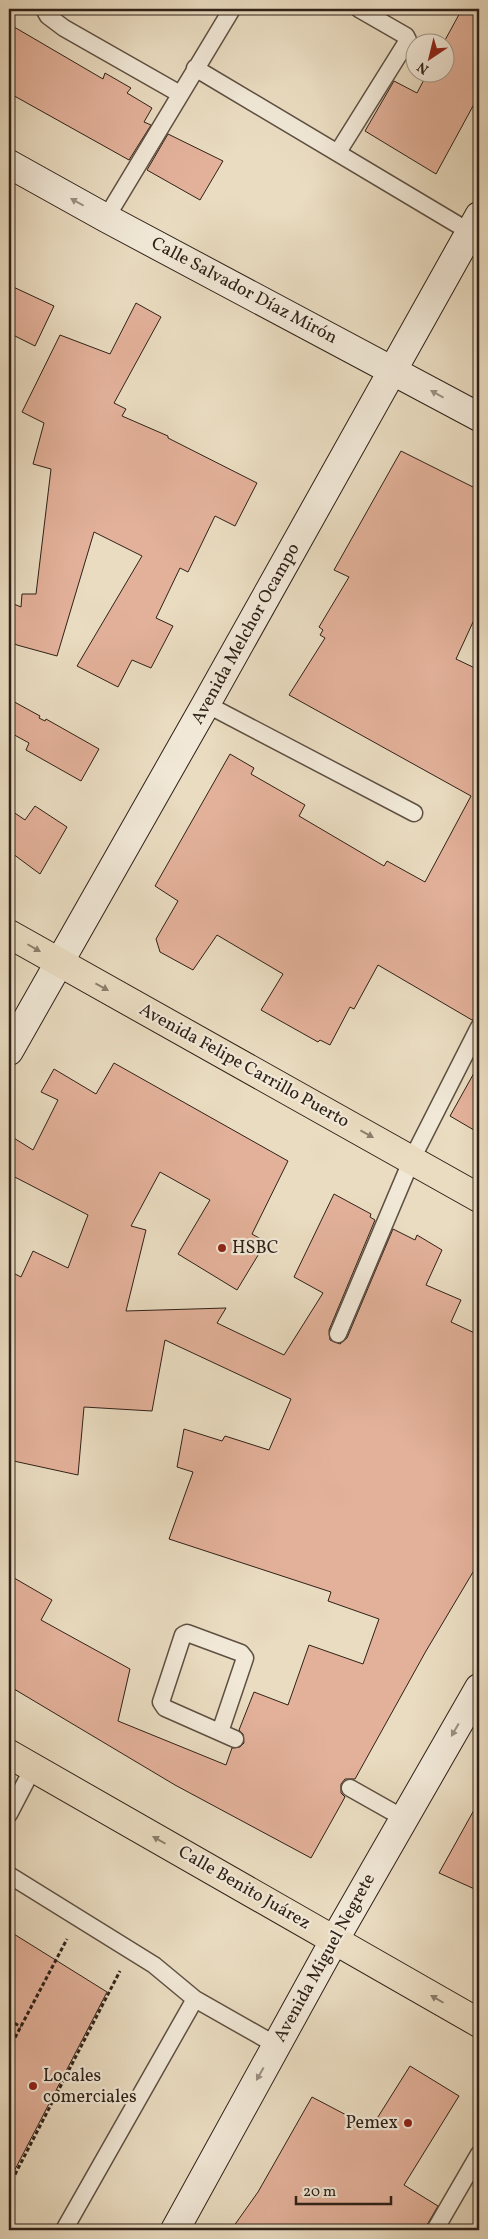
<svg xmlns="http://www.w3.org/2000/svg" width="488" height="2239" viewBox="0 0 488 2239" font-family="Vollkorn,serif">
  <style>
    .building { fill: #e3b19a; stroke: #2f2118 }
    .lines { fill: none; stroke-linecap: round; stroke-linejoin: round }
    .lane-casing { stroke: #5e5042; stroke-width: 19 }
    .secondary-casing { stroke: #2f2118; stroke-width: 30 }
    .primary-casing { stroke: #2f2118; stroke-width: 30 }
    .path { stroke: #2f2118; stroke-width: 3; stroke-dasharray: 4 2.5; stroke-linecap: butt }
    .lane { stroke: #f1e8d7; stroke-width: 16 }
    .secondary { stroke: #f1e8d7; stroke-width: 28 }
    .primary { stroke: #eadcc1; stroke-width: 28 }
    .oneway { fill: #9a8e81 }
    .oneway2 { fill: #8c7e6c }
    .poi-dot { fill: #8f2418; stroke: #f1e8d7; stroke-width: 2 }
    .labels { text-anchor: middle; dominant-baseline: central; stroke-width: 4.5; stroke-linejoin: round; paint-order: stroke }
    .street-label { font-size: 18px; fill: #2f2118; stroke: #f1e8d7 }
    .poi-label { font-size: 18px; fill: #2f2118; stroke: #f1e8d7; text-anchor: start }
  </style>
  <rect width="100%" height="100%" fill="#eadcc1"/>
  <filter id="stains"><feTurbulence type="fractalNoise" baseFrequency=".004" numOctaves="4"/><feColorMatrix values="0 0 0 0 .2 0 0 0 0 .09 0 0 0 0 .02 0 0 0 .5 -.17"/></filter>
  <radialGradient id="worn" r=".72"><stop offset=".6" stop-color="#630" stop-opacity="0"/><stop offset="1" stop-color="#630" stop-opacity=".3"/></radialGradient>
  <path class="building" d="M462,9H479V95L436,174L365,131L394,81L417,93L428,72H446V42H444Z
    M9,24L103,79L105,73L131,88L127,93L152,108L144,122L151,125L129,160L9,93Z
    M168,134L223,161L200,200L147,170Z
    M9,285L54,306L35,346L9,333Z
    M136,303L161,317L114,403L126,409L122,416L168,436V438L257,483L235,526L215,516L188,572L180,568L156,618L173,626L151,668L132,660L118,687L77,666L142,556L94,532L57,656L17,645L9,641V602L21,607L22,594H36L51,469L33,464L44,423L22,412L60,335L110,354Z
    M401,451L479,490V609L456,659L479,670V1017L472,1020L378,965L354,1009L350,1007L330,1045L320,1040L318,1042L261,1010L283,974L217,935L193,970L160,952L156,939L178,901L155,886L230,754L254,768L251,774L305,805L299,816L384,866L387,861L425,882L471,796L289,695L325,638L320,635L323,630L319,627L349,577L334,570Z
    M9,699L40,716L39,718L45,721L46,719L99,749L81,781L26,750L29,743L9,732Z
    M35,806L67,827L40,874L9,851V809L25,820Z
    M114,1063L288,1161L252,1234L266,1242L237,1290L178,1254L210,1200L160,1172L131,1226L146,1230L126,1311L226,1308L217,1323L284,1355L323,1293L294,1277L334,1194L371,1214L370,1217L375,1220L329,1330L330,1340L340,1344L347,1338L393,1229L415,1240L417,1235L442,1250L426,1285L461,1300L451,1322L479,1335V1562L426,1651L355,1779H345L341,1784V1793L345,1797L311,1858L175,1785L9,1686V1575L52,1600L41,1620L130,1669L118,1721L226,1765L232,1748L240,1747L244,1743L243,1734L239,1730L254,1692L288,1705L309,1645L363,1664L379,1619L328,1601L331,1592L169,1539L193,1472L177,1467L184,1429L222,1441L225,1436L269,1450L291,1399L165,1340L152,1411L84,1407L78,1475L9,1460V1271L21,1277L33,1251L68,1268L88,1215L9,1174V1135L33,1150L58,1100L41,1092L54,1069L96,1094Z
    M479,1064V1133L450,1116Z
    M479,1801V1891L439,1873Z
    M9,1931L107,1992L9,2181Z
    M410,2066L459,2096L404,2185L438,2206L424,2230H231L258,2192L312,2097L371,2128Z"/>
  <g class="lines">
    <g class="lane-casing">
      <path id="lane" d="M44,9L48,16L64,28L180,94
        M195,68L470,232
        M338,152L408,40L406,36L359,9
        M106,218L232,9
        M206,704L414,813
        M338,1334L412,1159L479,1027
        M220,1732L245,1658L241,1653L187,1633L183,1635L161,1702L165,1708L235,1739
        M350,1788L405,1819
        M9,1814L33,1768
        M9,1875L154,1965L195,1999L64,2230
        M195,1999L276,2045
        M435,2230L479,2154"/>
    </g>
    <g class="secondary-casing">
      <path id="secondary" d="M9,164L106,218L479,417
        M9,1051L206,704L479,216
        M175,2230L335,1939L479,1688"/>
    </g>
    <g class="primary-casing">
      <path id="primary" d="M9,934L479,1198
        M9,1754L479,2023"/>
    </g>
    <path class="path" d="M9,2020L21,2027
      M9,2049L67,1939
      M9,2186L120,1971"/>
    <use href="#lane" class="lane"/>
    <use href="#secondary" class="secondary"/>
    <use href="#primary" class="primary"/>
  </g>
  <defs><path id="oneway-solid" d="M-6-.8H1V-3.2L6.5 0L1 3.2V.8H-6Z" transform="scale(1.25)"/></defs>
  <g class="oneway">
    <use href="#oneway-solid" transform="translate(77 202) rotate(-151)"/>
    <use href="#oneway-solid" transform="translate(437 394) rotate(-151)"/>
    <use href="#oneway-solid" transform="translate(455 1730) rotate(120)"/>
    <use href="#oneway-solid" transform="translate(260 2074) rotate(119)"/>
  </g>
  <g class="oneway2">
    <use href="#oneway-solid" transform="translate(34 948) rotate(30)"/>
    <use href="#oneway-solid" transform="translate(102 987) rotate(29)"/>
    <use href="#oneway-solid" transform="translate(367 1134) rotate(29)"/>
    <use href="#oneway-solid" transform="translate(159 1840) rotate(-150)"/>
    <use href="#oneway-solid" transform="translate(437 1999) rotate(-150)"/>
  </g>
  <g class="poi-dot">
    <circle cx="222" cy="1248" r="5"/>
    <circle cx="33" cy="2086" r="5"/>
    <circle cx="408" cy="2123" r="5"/>
  </g>
  <g class="labels">
    <g class="street-label">
      <text transform="translate(244 291) rotate(28)">Calle Salvador Díaz Mirón</text>
      <text transform="translate(246 634) rotate(-61)">Avenida Melchor Ocampo</text>
      <text transform="translate(244 1066) rotate(29)">Avenida Felipe Carrillo Puerto</text>
      <text transform="translate(244 1888) rotate(30)">Calle Benito Juárez</text>
      <text transform="translate(325 1958) rotate(-61)">Avenida Miguel Negrete</text>
    </g>
    <g class="poi-label">
      <text x="232" y="1248">HSBC</text>
      <text x="43" y="2076">Locales<tspan x="43" dy="21">comerciales</tspan></text>
      <text x="398" y="2123" text-anchor="end">Pemex</text>
    </g>
  </g>
  <rect width="488" height="2239" fill="none" stroke="#eadcc1" stroke-width="30"/>
  <rect x="10" y="10" width="468" height="2219" fill="none" stroke="#2f2118" stroke-width="2.5"/>
  <rect x="15" y="15" width="458" height="2209" fill="none" stroke="#2f2118"/>
  <g transform="translate(430 58) rotate(215)"><circle r="24" fill="#f1e8d7" stroke="#a3988b"/>
  <path d="M0-4L9 19L0 12L-9 19Z" fill="#8f2418"/>
  <text y="-8" font-size="14" font-weight="bold" text-anchor="middle" fill="#2f2118">N</text>
  </g>
  <path d="M296 2196v8h95v-8" fill="none" stroke="#2f2118" stroke-width="2.5"/>
  <text x="303" y="2196" font-size="15" fill="#2f2118" stroke="#f1e8d7" stroke-width="4" paint-order="stroke">20 m</text>
  <rect width="100%" height="100%" filter="url(#stains)"/>
  <rect width="100%" height="100%" fill="url(#worn)"/>
</svg>
